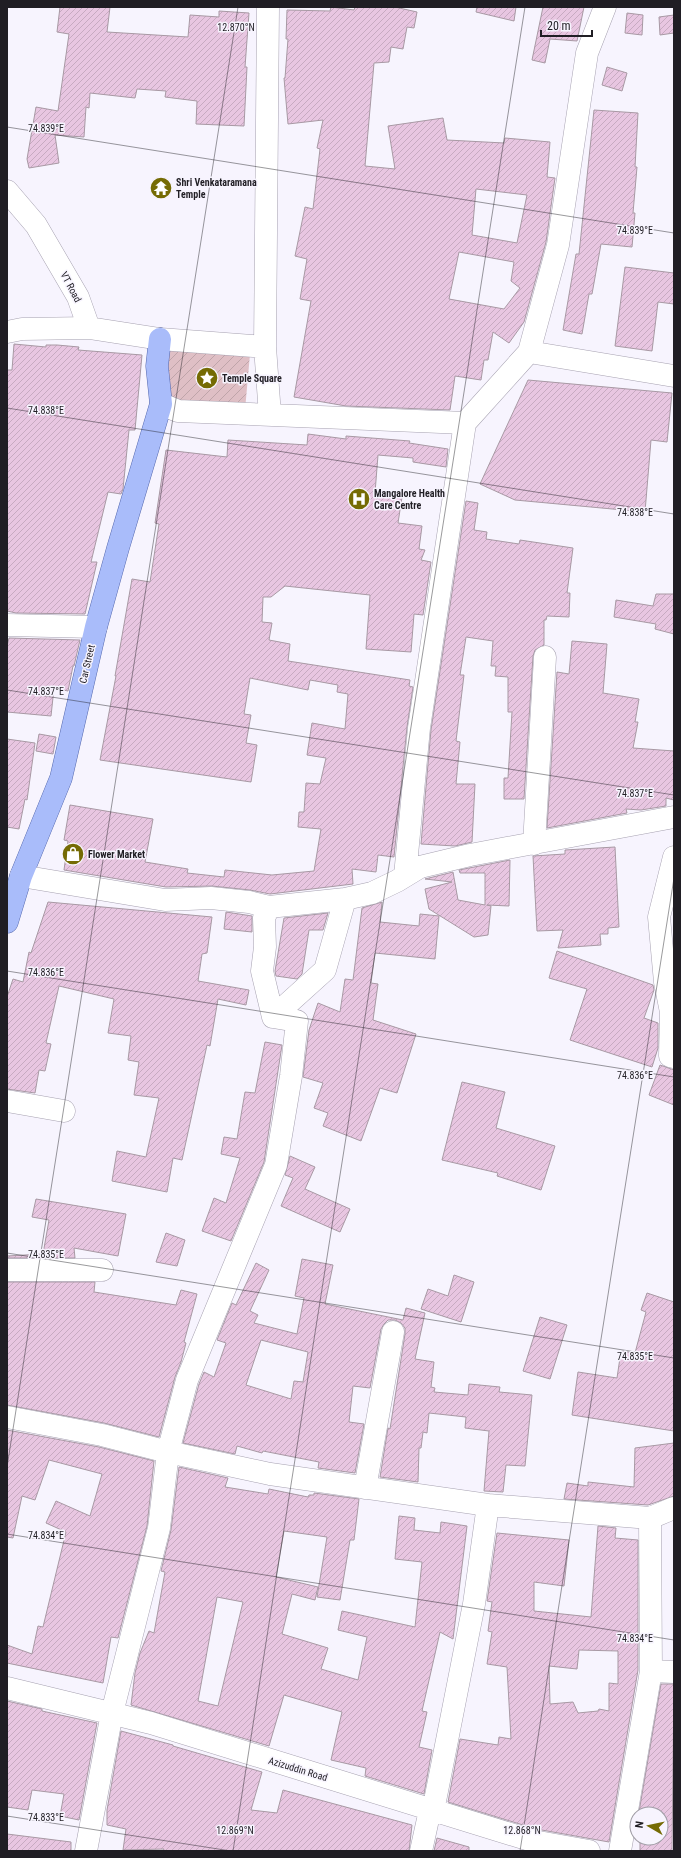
<svg xmlns="http://www.w3.org/2000/svg" width="681" height="1858" viewBox="0 0 681 1858" font-family="'Roboto Condensed',sans-serif">
  <style>
    .garden { fill: url(#garden-furrows) }
    .building { fill: url(#building-hatch); stroke: #a899a4; fill-rule: evenodd }
    .lines { fill: none; stroke-linecap: round; stroke-linejoin: round }
    .minor-casing { stroke: #a7a2b1; stroke-width: 23 }
    .major-casing { stroke: #5467ac; stroke-width: 23 }
    .minor { stroke: #fff; stroke-width: 22 }
    .major { stroke: #a9bcfa; stroke-width: 22 }
    .ticks { fill: none; stroke: #201e24; stroke-width: 1; stroke-opacity: 0.45 }
    .labels { text-anchor: middle; dominant-baseline: central; stroke-width: 3; stroke-linejoin: round; paint-order: stroke }
    .poi-label { font-size: 10px; font-weight: bold; fill: #201e24; stroke: #f7f4fe; text-anchor: start }
    .street-label { font-size: 10px; fill: #201e24; stroke: #f7f4fe }
    .ticks-label { font-size: 10px; text-anchor: middle; fill: #201e24; stroke: #f7f4fe; stroke-width: 3; stroke-linejoin: round; paint-order: stroke }
  </style>
  <defs>
    <pattern id="garden-furrows" width="10" height="10" patternUnits="userSpaceOnUse"><rect width="10" height="10" fill="#dfbfc5"/><path d="M-1 1l2-2M0 10L10 0M9 11l2-2" fill="none" stroke="#bfa4a9"/></pattern>
    <pattern id="building-hatch" width="6" height="6" patternUnits="userSpaceOnUse"><rect width="6" height="6" fill="#e8c6e1"/><path d="M-1 1l2-2M0 6l6-6M5 7l2-2" fill="none" stroke="#c7aac1"/></pattern>
  </defs>
  <rect width="100%" height="100%" fill="#f7f4fe"/>
  <path class="garden" d="M169,346L250,354L245,410L163,402Z"/>
  <path class="building" d="M60,7H110L107,32L188,37L190,15L219,17V11L249,13L245,67H247L244,126L196,124L197,101L165,97L166,91L137,89L135,98L90,93L89,108L86,107L84,137L55,135L59,163L29,168L27,159L36,107L58,111L69,34L57,32Z
    M331,7L354,10L355,7H395L417,12L414,28L407,27L403,49L391,47L389,62L374,63L365,166L395,169L388,126L443,118L447,140L504,143L505,138L550,142L547,177L555,178L546,242L524,322L509,343L493,332L488,360H484L481,380L455,376L450,410L346,406L294,397L311,301L300,299L307,259L295,256L305,207L313,209L320,149L317,148L323,120L288,124L284,78H285L288,39H286L287,10L330,11ZM476,189L527,195L517,243L472,235ZM459,252L514,262L511,281L520,288L504,309L449,299Z
    M477,7H516L514,21L476,12Z
    M543,7H584L577,41L550,39L545,63L532,60Z
    M627,13L643,15L642,35L625,33Z
    M674,15V33L660,35L659,17Z
    M607,67L627,73L622,91L602,85Z
    M594,110L638,113L635,167H637L633,213H635L632,247L601,244L592,294H589L582,334L563,330L576,254H579Z
    M625,267L674,273V304L658,302L652,351L615,346Z
    M14,344L46,347V345H57L79,347L78,350L142,355L135,430H129L123,489L121,494L108,492L91,562H97L85,614L16,613L7,611V370H12Z
    M528,380L672,393L667,442L651,440L645,512L515,500L480,484Z
    M308,434L346,439V436L410,441L409,443L448,449L446,467L413,462V458L378,455L375,493L402,497L398,523L422,526L419,549L425,550L421,560L431,562L423,615L414,614L411,652L366,649L370,595L285,586L271,597H263L262,622L272,623L269,640L290,644L288,661L410,680L409,686L413,687L407,727L394,857L378,855L376,872L352,869L353,884L270,894L250,890L212,886L166,887L64,870L68,841L64,840L70,805L153,819L145,862L188,869L187,873L224,877L225,870L272,875L314,871L321,829L298,827L299,812H304L306,783L320,784L326,758L307,755L312,723L345,729L348,694L337,692L338,685L310,680L308,690L250,678L244,714L251,715L246,743L257,745L251,782L100,760L116,676H115L132,579L150,582L159,524L155,523L166,450L227,457L228,440L307,445Z
    M466,501L478,503L474,530L487,532L486,539L519,544L520,540L573,548L567,593H570L569,617L547,616L546,620H544V645L535,650L533,656L524,799H504V778H508L512,712H508V677L495,676L496,666H491L493,641L466,637L460,675H464L456,741L460,742L456,784H475L472,842L455,846L421,844L431,730Z
    M656,594H674V634L655,629L656,624L614,617L616,600L653,606Z
    M9,638L80,640L74,666H73L68,691L54,688L51,716L7,712V646Z
    M572,641L607,644L603,693L639,699L635,722H638L633,748L674,751V800L666,798V806L641,810L626,809L627,813L547,828L557,672L569,674Z
    M39,734L56,737L53,754L36,751Z
    M7,739L35,743L27,800L25,799L19,829L7,827Z
    M615,847L619,927L608,928V934H600L601,945L558,948L563,930L537,931L533,856L565,854V850Z
    M510,860L509,906L487,905L491,906L488,935L474,937L429,909L425,889L452,882L425,879L453,872L458,900L485,905V873H460L459,870Z
    M48,902L212,917L207,953L202,954L198,981L249,990L246,1005L218,999L210,1046L207,1045L182,1160L173,1158L167,1192L112,1181L117,1151L146,1157L159,1098L134,1095L139,1062L128,1060L131,1036L108,1033L114,999L59,986L46,1043L51,1044L45,1071L39,1070L35,1093L7,1089V997L13,979L23,982L29,952L31,953Z
    M382,902L380,922L419,926L420,914L439,916L435,959L375,953L371,983L378,984L373,1020L416,1034L397,1093L380,1088L361,1141L323,1126L328,1113L314,1108L323,1083L303,1077L309,1030L318,1003L340,1012L345,979L353,980L362,908Z
    M226,912L252,916V932L224,929Z
    M328,913L323,930H309L302,974L297,979L276,976L275,971L284,918Z
    M557,951L653,985L654,990L644,1018L658,1023V1048L652,1067L570,1040L587,989L549,978Z
    M265,1042L282,1045L264,1162L231,1241L202,1231L214,1198L226,1203L240,1158L221,1154L224,1137L237,1139L245,1092L255,1093Z
    M660,1065L674,1070V1105L649,1095Z
    M462,1082L505,1092L496,1128L555,1146L541,1190L497,1176L498,1173L442,1160Z
    M290,1156L315,1167L305,1189L350,1209L340,1232L281,1206L293,1178L285,1175Z
    M36,1199L126,1214L118,1256L74,1248L75,1258H7V1256L43,1254L49,1220L32,1217Z
    M166,1233L185,1240L177,1266L156,1262Z
    M302,1259L333,1265L325,1304L403,1320L406,1308L425,1313L415,1359L434,1362L431,1387L435,1388L434,1392L468,1395L469,1384L500,1387L499,1392L532,1395L525,1466L506,1465L503,1492L484,1491L489,1431L465,1428L466,1417L429,1413L427,1433L423,1432L421,1448H419L418,1482L380,1477L388,1428L390,1429L405,1334V1328L401,1323L395,1320H388L384,1324L381,1329L370,1388L353,1386L349,1422L364,1424L355,1473L318,1468L319,1462L263,1451L262,1453L237,1446L235,1454L183,1443L199,1384L204,1372L214,1377L226,1343L217,1340L232,1303L236,1305L256,1263L269,1270L250,1311L258,1315L254,1323L297,1334L304,1298L295,1296ZM261,1340L308,1352L303,1382L294,1381L291,1399L246,1385Z
    M454,1275L474,1282L461,1322L421,1309L428,1289L448,1296Z
    M7,1282H95L94,1292L176,1305L181,1290L197,1294L184,1342L186,1343L181,1362L175,1377L159,1437L104,1423L7,1405Z
    M647,1293L674,1302V1431L572,1415L578,1372L617,1378L621,1351L635,1353L646,1312L641,1310Z
    M540,1317L567,1325L550,1379L523,1371Z
    M7,1430L99,1447L154,1461L147,1526L118,1638L111,1637L103,1683L7,1663V1645L32,1654L38,1626L43,1627L66,1532L46,1523L56,1501L90,1516L102,1474L49,1460L35,1500L22,1496L13,1538L7,1537Z
    M674,1443V1496L648,1505L564,1499L567,1483L588,1486V1482L634,1487L635,1448Z
    M179,1467L228,1478L225,1487L268,1494L269,1489L308,1497L309,1495H314V1493L359,1499L354,1540H350L340,1600L317,1597L327,1537L284,1531L276,1577L318,1587L315,1600L292,1594L282,1634L328,1648L321,1669L358,1680L367,1637L338,1630L342,1611L415,1627L422,1562L395,1559L399,1516L415,1518L414,1530L440,1533L441,1522L467,1526L453,1639L440,1632L422,1711L427,1712L419,1747L432,1750L424,1794L365,1776L366,1768L331,1760L342,1712L284,1695L269,1746L131,1705L135,1673L140,1653L149,1631L154,1633L165,1572L161,1571L171,1530ZM217,1597L243,1602L218,1706L198,1701Z
    M598,1526L616,1528L615,1538L638,1540V1670L609,1842L536,1829L448,1802L460,1739L498,1745L499,1737L511,1739L507,1667L487,1664L492,1632L488,1631L492,1602L487,1601L497,1533L569,1540L564,1586L534,1582V1611L591,1617ZM579,1650L618,1651V1684L609,1683V1711L599,1709L598,1711L578,1713L573,1702L550,1704L549,1666L577,1669Z
    M661,1684H674L672,1851H640V1838H661V1814H639V1812Z
    M7,1701L42,1709V1711L97,1723L79,1820L60,1816L64,1794L32,1790L28,1810L7,1807Z
    M121,1731L173,1745V1746L262,1772L251,1810L277,1813L283,1790L412,1825L409,1851H163L164,1849L123,1850L126,1829L107,1825V1810Z
    M7,1834L71,1842V1851H7Z
    M437,1838L469,1847V1851H434Z"/>
  <g class="lines">
    <g class="minor-casing">
      <path id="minor" d="M268,7L265,347L270,415
        M7,191L36,225L78,297L89,328L160,339L265,347
        M7,332L22,329L89,328
        M529,352L558,245L587,53L605,7
        M161,404L178,411L465,423L529,352L674,376
        M7,625L96,627
        M534,844L545,657
        M674,857L659,917L665,982L671,1012L670,1056L674,1057
        M21,876L165,900L211,898L249,902L269,907L345,899L372,893L397,881L420,867L470,855L674,817
        M405,876L419,728L465,423
        M273,1017L325,970L345,899
        M7,1101L64,1111
        M7,1270H102
        M7,1417L102,1435L168,1452L270,1474L488,1505L650,1518L674,1508
        M365,1488L393,1332
        M651,1671L674,1672
        M7,1688L151,1723L533,1841L589,1851
        M433,1811L474,1604L488,1505
        M86,1851L112,1713L159,1528L168,1452L187,1380L276,1165L291,1076L297,1021L273,1017L262,971L265,947L264,918L269,907
        M421,1851L430,1810
        M620,1851L651,1671L650,1518"/>
    </g>
    <g class="major-casing">
      <path id="major" d="M7,922L21,876L61,778L96,627L118,548L161,404L157,366L160,339"/>
    </g>
    <use href="#minor" class="minor"/>
    <use href="#major" class="major"/>
  </g>
  <path class="ticks" d="M7,127L674,233M7,408L674,514M7,690L674,795M7,971L674,1077M7,1253L674,1358M7,1467L238,7M7,1534L674,1640M7,1816L231,1851M233,1851L525,7M520,1851L674,878"/>
  <defs>
    <g id="temple-disc" transform="scale(1.15)"><circle r="9.5" fill="#756b04" stroke="#f7f4fe"/><path d="M0-6L5-2H3V0L6.5 2.5H4V6H1.5V3h-3V6H-4V2.5H-6.5L-3 0V-2H-5Z" fill="#fff"/></g>
    <g id="sight-disc" transform="scale(1.15)"><circle r="9.5" fill="#756b04" stroke="#f7f4fe"/><path d="M0-6L1.8-2.2L6-1.7L2.9 1.2L3.7 5.4L0 3.3L-3.7 5.4L-2.9 1.2L-6-1.7L-1.8-2.2Z" fill="#fff"/></g>
    <g id="hospital-disc" transform="scale(1.15)"><circle r="9.5" fill="#756b04" stroke="#f7f4fe"/><path d="M-5-5h3v3.5h4V-5h3V5h-3V1.5h-4V5h-3Z" fill="#fff"/></g>
    <g id="shop-disc" transform="scale(1.15)"><circle r="9.5" fill="#756b04" stroke="#f7f4fe"/><path d="M-5-2.5h2.3a2.7 3.5 0 0 1 5.4 0H5L5.5 6h-11ZM-1.5-2.5h3a1.5 2.3 0 0 0-3 0Z" fill="#fff"/></g>
  </defs>
  <g fill-rule="evenodd">
    <use href="#temple-disc" x="161" y="188"/>
    <use href="#sight-disc" x="207" y="378"/>
    <use href="#hospital-disc" x="359" y="499"/>
    <use href="#shop-disc" x="73" y="854"/>
  </g>
  <g class="labels">
    <g class="poi-label">
      <text x="176" y="182">Shri Venkataramana<tspan x="176" dy="12">Temple</tspan></text>
      <text x="222" y="378">Temple Square</text>
      <text x="374" y="493">Mangalore Health<tspan x="374" dy="12">Care Centre</tspan></text>
      <text x="88" y="854">Flower Market</text>
    </g>
    <g class="street-label">
      <text transform="translate(71 287) rotate(62)">VT Road</text>
      <text transform="translate(87 664) rotate(-77)">Car Street</text>
      <text transform="translate(298 1769) rotate(17)">Azizuddin Road</text>
    </g>
  </g>
  <g class="ticks-label">
    <text x="236" y="31">12.870°N</text>
    <text x="46" y="132">74.839°E</text>
    <text x="635" y="234">74.839°E</text>
    <text x="46" y="414">74.838°E</text>
    <text x="635" y="516">74.838°E</text>
    <text x="46" y="695">74.837°E</text>
    <text x="635" y="797">74.837°E</text>
    <text x="46" y="976">74.836°E</text>
    <text x="635" y="1079">74.836°E</text>
    <text x="46" y="1258">74.835°E</text>
    <text x="635" y="1360">74.835°E</text>
    <text x="46" y="1539">74.834°E</text>
    <text x="635" y="1642">74.834°E</text>
    <text x="46" y="1821">74.833°E</text>
    <text x="235" y="1834">12.869°N</text>
    <text x="522" y="1834">12.868°N</text>
  </g>
  <rect width="681" height="1858" fill="none" stroke="#201e24" stroke-width="16"/>
  <g transform="translate(649 1826) rotate(279)"><circle r="19" fill="#f7f4fe" stroke="#a19ea7"/>
  <path d="M0-3L7 15L0 10L-7 15Z" fill="#756b04"/>
  <text y="-6" font-size="11" font-weight="bold" text-anchor="middle" fill="#201e24">N</text>
  </g>
  <path d="M541 30v6h51v-6" fill="none" stroke="#201e24" stroke-width="2"/>
  <text x="547" y="30" font-size="12" fill="#201e24" stroke="#f7f4fe" stroke-width="3" paint-order="stroke">20 m</text>
</svg>
